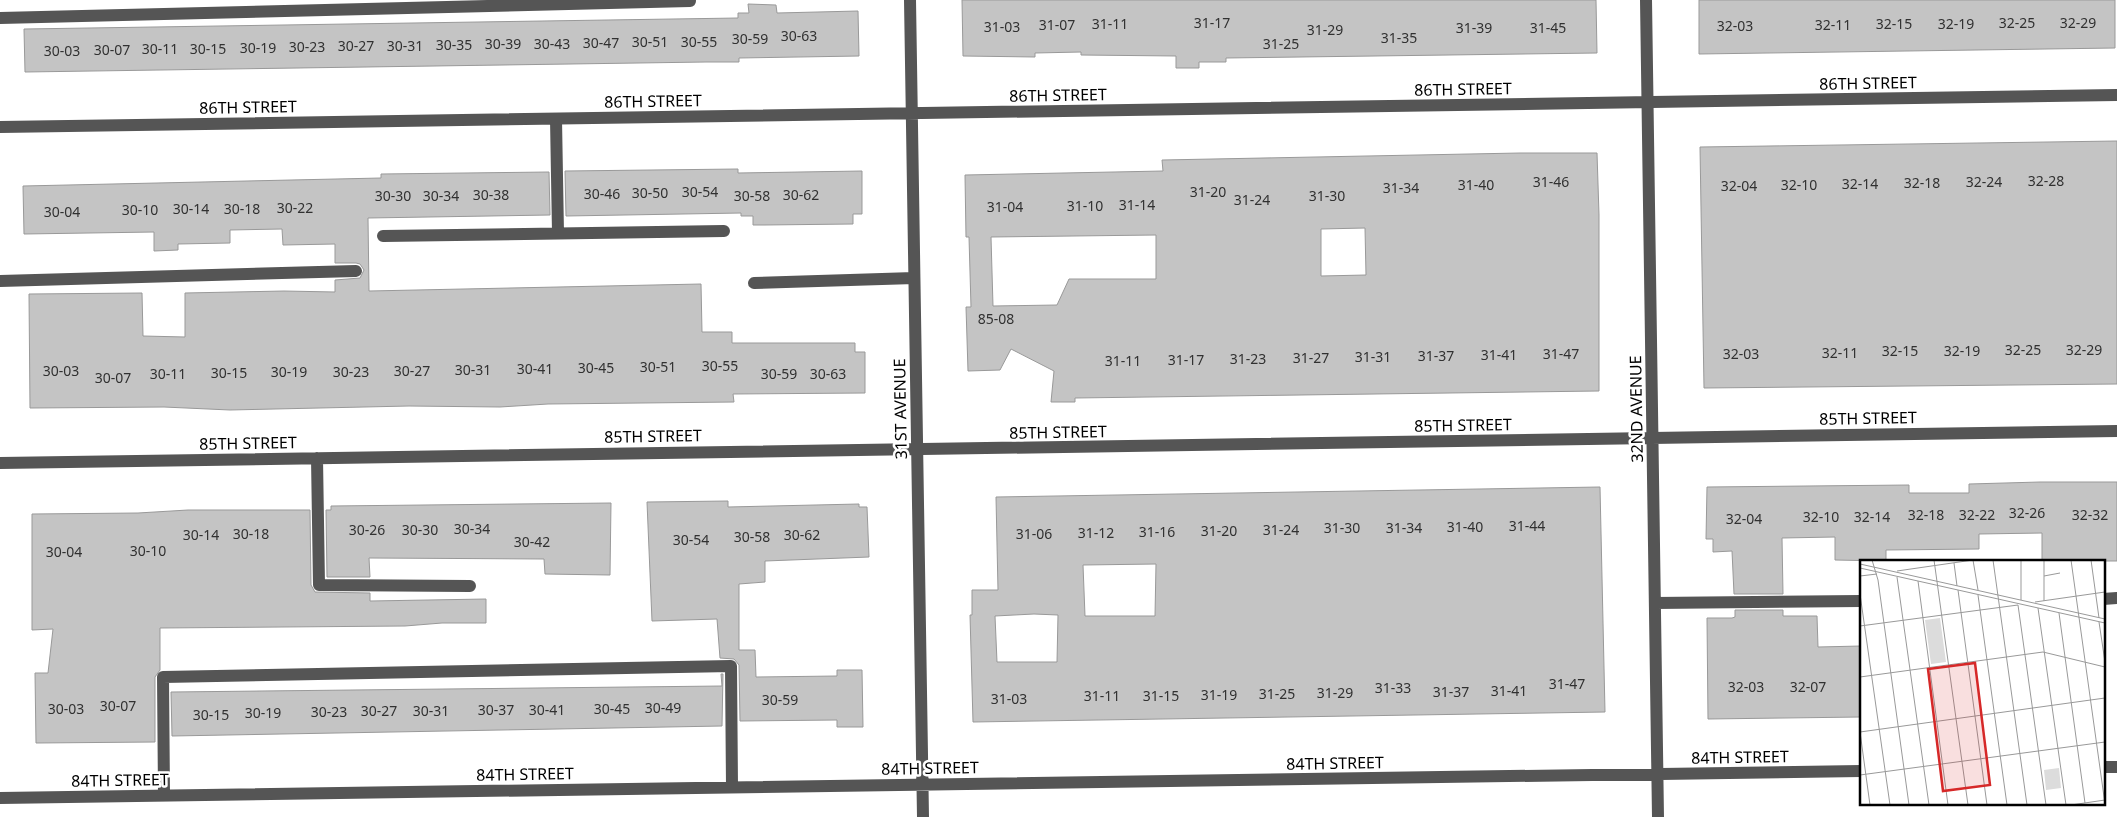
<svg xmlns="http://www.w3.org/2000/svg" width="2117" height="817" viewBox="0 0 2117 817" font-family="'Noto Sans',sans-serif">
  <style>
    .building { fill: #c4c4c4; stroke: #999; fill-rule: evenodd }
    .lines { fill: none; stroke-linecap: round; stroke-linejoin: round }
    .minor { stroke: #555; stroke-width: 12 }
    .labels { text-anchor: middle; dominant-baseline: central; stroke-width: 5; stroke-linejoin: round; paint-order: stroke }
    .number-label { font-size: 14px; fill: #313131 }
    .street-label { font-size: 16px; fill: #000; stroke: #fff }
    .inset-road { fill: none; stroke: #999; stroke-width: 1 }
    .view { fill: #d62828; fill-opacity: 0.15; stroke: #d62828; stroke-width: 2.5 }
    .inset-edge { fill: none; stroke: #000; stroke-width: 2.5 }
  </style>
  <rect width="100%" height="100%" fill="#fff"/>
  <path class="building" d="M962,0H1596L1597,53L1226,58V62H1199V68H1176V56L1081,55V52L1035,53V57L963,56Z
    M1699,0H2115V48L1699,54Z
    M748,4L776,5L777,13L858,11L859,56L739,58V62H706L25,72L24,29L738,18V13H749Z
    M2117,141V384L1704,388L1700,147Z
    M1520,153H1597L1599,215V391L1075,398V402H1051L1054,371L1011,349L1000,370L968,371L966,307H971L969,237H966L965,175L1163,171L1162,160ZM1365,228L1366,275L1321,276V229ZM1156,235V279H1069L1057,305L993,306L991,237Z
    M738,169V173L862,171V214H853V224L764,225H753V216H741V213L566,216L565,171Z
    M549,172L550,215L368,218L369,291L701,284L702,332H732V343H855V352H865V393L733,394L734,402L548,404L500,407L409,406L230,410L164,407L30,408L29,294L142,293L143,336L185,337V293L284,291L335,292V280L360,278L364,270L360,264L356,263H335V244L283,245L282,229L230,230V243L178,244V250L154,251V232L24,234L23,186L381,178V174Z
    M2040,482H2117V561H2042V533L1979,534V549L1886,550V561L1835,560V537L1782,538L1783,594H1734L1732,551L1713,552V539H1706L1707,487L1909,485V493H1969V484Z
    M1600,487L1605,712L973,722L970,615H972V590H998L996,497ZM1156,564L1155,616H1085L1083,565ZM1034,614L1058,615L1057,662H997L995,616Z
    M728,501V507L859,504V507H867L869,557L765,561V582L739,584V650H755L756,677L837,676V670H862L863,727H837V720L740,721L739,665L734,659L720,658L717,619L652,621L647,502Z
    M611,503L610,575L545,574L544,559L369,558L370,577H327L326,510H331V506Z
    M188,510H310L311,585L315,592L370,593V601L486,599V623H442L405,626L160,628V670L155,677V742L36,743L35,673H48L53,629L32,630V514L138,513Z
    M1735,610H1783V616H1817L1818,647L1861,646V717L1708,719L1707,618H1732L1735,617Z
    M721,674H723L722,726L172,736L171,692L722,686Z"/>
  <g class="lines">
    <path class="minor" d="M910,0L923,817
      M1646,0L1658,817
      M0,18L690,1
      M556,119L558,233
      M0,127L2117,95
      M383,236L724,231
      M0,281L356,271
      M754,283L914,278
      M317,458L319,585L470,586
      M0,463L2117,431
      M2103,599L2117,598
      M1655,603L1861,601
      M2103,767H2117
      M164,795L163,677L731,666L732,787
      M0,798L1861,771"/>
  </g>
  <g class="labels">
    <g class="number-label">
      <text x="1212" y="22">31-17</text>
      <text x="2017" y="22">32-25</text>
      <text x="2078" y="22">32-29</text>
      <text x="1110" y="23">31-11</text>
      <text x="1894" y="23">32-15</text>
      <text x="1956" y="23">32-19</text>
      <text x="1057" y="24">31-07</text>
      <text x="1833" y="24">32-11</text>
      <text x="1735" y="25">32-03</text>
      <text x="1002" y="26">31-03</text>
      <text x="1474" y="27">31-39</text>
      <text x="1548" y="27">31-45</text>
      <text x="1325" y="29">31-29</text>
      <text x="799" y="35">30-63</text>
      <text x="1399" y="37">31-35</text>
      <text x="750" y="38">30-59</text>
      <text x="650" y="41">30-51</text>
      <text x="699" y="41">30-55</text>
      <text x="601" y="42">30-47</text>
      <text x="503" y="43">30-39</text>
      <text x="552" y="43">30-43</text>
      <text x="1281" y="43">31-25</text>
      <text x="454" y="44">30-35</text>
      <text x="356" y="45">30-27</text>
      <text x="405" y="45">30-31</text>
      <text x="307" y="46">30-23</text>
      <text x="258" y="47">30-19</text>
      <text x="160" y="48">30-11</text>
      <text x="208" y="48">30-15</text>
      <text x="112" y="49">30-07</text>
      <text x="62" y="50">30-03</text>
      <text x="2046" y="180">32-28</text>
      <text x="1551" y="181">31-46</text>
      <text x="1984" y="181">32-24</text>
      <text x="1922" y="182">32-18</text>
      <text x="1860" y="183">32-14</text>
      <text x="1476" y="184">31-40</text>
      <text x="1799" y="184">32-10</text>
      <text x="1739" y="185">32-04</text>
      <text x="1401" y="187">31-34</text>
      <text x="700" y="191">30-54</text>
      <text x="1208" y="191">31-20</text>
      <text x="650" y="192">30-50</text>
      <text x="602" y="193">30-46</text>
      <text x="491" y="194">30-38</text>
      <text x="801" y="194">30-62</text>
      <text x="393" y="195">30-30</text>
      <text x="441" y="195">30-34</text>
      <text x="752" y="195">30-58</text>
      <text x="1327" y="195">31-30</text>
      <text x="1252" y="199">31-24</text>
      <text x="1137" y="204">31-14</text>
      <text x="1085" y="205">31-10</text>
      <text x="1005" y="206">31-04</text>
      <text x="295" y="207">30-22</text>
      <text x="191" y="208">30-14</text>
      <text x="242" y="208">30-18</text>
      <text x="140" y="209">30-10</text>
      <text x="62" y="211">30-04</text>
      <text x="996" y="318">85-08</text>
      <text x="2023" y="349">32-25</text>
      <text x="2084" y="349">32-29</text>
      <text x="1900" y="350">32-15</text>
      <text x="1962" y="350">32-19</text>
      <text x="1840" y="352">32-11</text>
      <text x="1561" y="353">31-47</text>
      <text x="1741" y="353">32-03</text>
      <text x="1499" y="354">31-41</text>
      <text x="1436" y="355">31-37</text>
      <text x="1373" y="356">31-31</text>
      <text x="1311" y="357">31-27</text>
      <text x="1248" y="358">31-23</text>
      <text x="1186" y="359">31-17</text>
      <text x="1123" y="360">31-11</text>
      <text x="720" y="365">30-55</text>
      <text x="658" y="366">30-51</text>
      <text x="596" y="367">30-45</text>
      <text x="535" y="368">30-41</text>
      <text x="473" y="369">30-31</text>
      <text x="61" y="370">30-03</text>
      <text x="412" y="370">30-27</text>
      <text x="289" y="371">30-19</text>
      <text x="351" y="371">30-23</text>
      <text x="229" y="372">30-15</text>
      <text x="168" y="373">30-11</text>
      <text x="779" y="373">30-59</text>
      <text x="828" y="373">30-63</text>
      <text x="113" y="377">30-07</text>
      <text x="2027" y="512">32-26</text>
      <text x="1926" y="514">32-18</text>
      <text x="1977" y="514">32-22</text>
      <text x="2090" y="514">32-32</text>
      <text x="1821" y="516">32-10</text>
      <text x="1872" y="516">32-14</text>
      <text x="1744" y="518">32-04</text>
      <text x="1527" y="525">31-44</text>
      <text x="1465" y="526">31-40</text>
      <text x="1342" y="527">31-30</text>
      <text x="1404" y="527">31-34</text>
      <text x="472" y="528">30-34</text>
      <text x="367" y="529">30-26</text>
      <text x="420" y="529">30-30</text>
      <text x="1281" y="529">31-24</text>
      <text x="1219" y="530">31-20</text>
      <text x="1157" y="531">31-16</text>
      <text x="1096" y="532">31-12</text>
      <text x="251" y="533">30-18</text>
      <text x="1034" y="533">31-06</text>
      <text x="201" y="534">30-14</text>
      <text x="802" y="534">30-62</text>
      <text x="752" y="536">30-58</text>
      <text x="691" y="539">30-54</text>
      <text x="532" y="541">30-42</text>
      <text x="148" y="550">30-10</text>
      <text x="64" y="551">30-04</text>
      <text x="1567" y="683">31-47</text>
      <text x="1746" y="686">32-03</text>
      <text x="1808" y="686">32-07</text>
      <text x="1393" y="687">31-33</text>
      <text x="1509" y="690">31-41</text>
      <text x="1451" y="691">31-37</text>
      <text x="1335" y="692">31-29</text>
      <text x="1277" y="693">31-25</text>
      <text x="1219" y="694">31-19</text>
      <text x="1102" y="695">31-11</text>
      <text x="1161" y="695">31-15</text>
      <text x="1009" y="698">31-03</text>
      <text x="780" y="699">30-59</text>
      <text x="118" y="705">30-07</text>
      <text x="663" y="707">30-49</text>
      <text x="66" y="708">30-03</text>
      <text x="612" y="708">30-45</text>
      <text x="496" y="709">30-37</text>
      <text x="547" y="709">30-41</text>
      <text x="379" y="710">30-27</text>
      <text x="431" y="710">30-31</text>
      <text x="329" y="711">30-23</text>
      <text x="263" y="712">30-19</text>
      <text x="211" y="714">30-15</text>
    </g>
    <g class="street-label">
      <text transform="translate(1868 83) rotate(-1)">86TH STREET</text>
      <text transform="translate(1463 89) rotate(-1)">86TH STREET</text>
      <text transform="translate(1058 95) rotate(-1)">86TH STREET</text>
      <text transform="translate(653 101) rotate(-1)">86TH STREET</text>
      <text transform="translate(248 107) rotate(-1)">86TH STREET</text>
      <text transform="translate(900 409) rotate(-91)">31ST AVENUE</text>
      <text transform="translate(1636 409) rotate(-91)">32ND AVENUE</text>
      <text transform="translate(1868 418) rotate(-1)">85TH STREET</text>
      <text transform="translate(1463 425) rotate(-1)">85TH STREET</text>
      <text transform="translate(1058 432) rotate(-1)">85TH STREET</text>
      <text transform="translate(653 436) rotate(-1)">85TH STREET</text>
      <text transform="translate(248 443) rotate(-1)">85TH STREET</text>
      <text transform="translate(1740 757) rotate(-1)">84TH STREET</text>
      <text transform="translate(1335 763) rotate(-1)">84TH STREET</text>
      <text transform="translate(930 768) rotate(-1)">84TH STREET</text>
      <text transform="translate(525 774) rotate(-1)">84TH STREET</text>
      <text transform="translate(120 780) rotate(-1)">84TH STREET</text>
    </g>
  </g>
  <g transform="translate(1860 560)">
    <rect width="245" height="245" fill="#fff"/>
    <path d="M80,58L86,102L71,104L65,60ZM199,208L201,228L186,230L184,210Z" fill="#dcdcdc"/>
    <path class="inset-road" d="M12,0L18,20L49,245M74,0L108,245M113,0L118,30M133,0L167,245M211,0L245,244M231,0L239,58M94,3L97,26M0,4L245,59M0,8L245,63M37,11L113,0M0,16L17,14M184,16L200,13M37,17L69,245M58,21L88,245M98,30L127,245M0,34L30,245M118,35L147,245M161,40V0M184,41V0M175,42L245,32M158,45L186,245M178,48L206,245M199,53L225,243M239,62L245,102M0,66L158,45M0,117L183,92L245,107M0,215L245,182M10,245L0,172L245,138M211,245L245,240"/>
    <path class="view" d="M115,103L130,225L83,231L68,109Z"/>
    <rect width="245" height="245" class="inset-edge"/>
  </g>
</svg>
